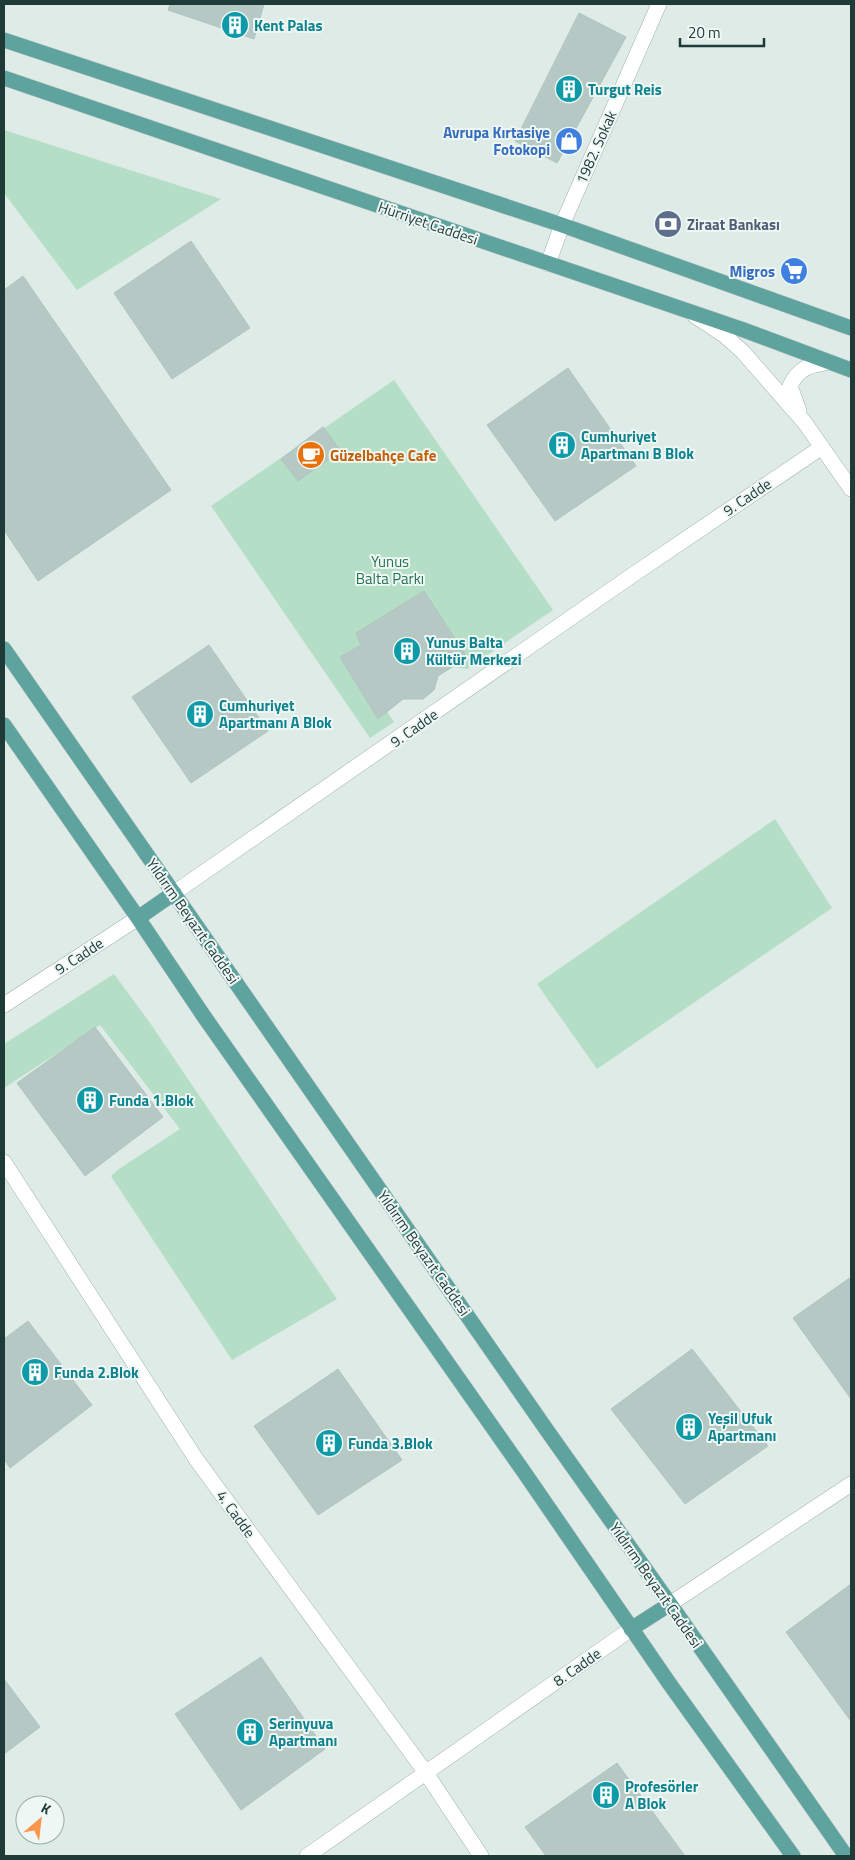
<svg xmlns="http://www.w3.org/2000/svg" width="855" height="1860" viewBox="0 0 855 1860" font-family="'Titillium Web',sans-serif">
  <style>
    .green { fill: #b5dec7 }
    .building { fill: #b6c8c4; stroke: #b0c5c0 }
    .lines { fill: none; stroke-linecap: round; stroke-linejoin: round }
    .minor-casing { stroke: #a1b3af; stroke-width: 16 }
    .major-casing { stroke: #c0c8c7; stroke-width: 16 }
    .minor { stroke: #fff; stroke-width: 15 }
    .major { stroke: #5fa39e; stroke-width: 15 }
    .labels { text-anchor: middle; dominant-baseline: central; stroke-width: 4; stroke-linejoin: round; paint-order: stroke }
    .culture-label { font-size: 15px; font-weight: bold; fill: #0d838f; stroke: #eef7f4; text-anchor: start }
    .shop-label { font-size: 15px; font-weight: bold; fill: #366cbe; stroke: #eef7f4; text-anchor: end }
    .street-label { font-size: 15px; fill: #1e3b38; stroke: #eef7f4 }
    .service-label { font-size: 15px; font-weight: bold; fill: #4e5e75; stroke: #eef7f4; text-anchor: start }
    .food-label { font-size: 15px; font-weight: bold; fill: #c56008; stroke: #eef7f4; text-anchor: start }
    .park-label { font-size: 15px; fill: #267452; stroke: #eef7f4 }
  </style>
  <rect width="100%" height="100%" fill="#deebe7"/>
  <path class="green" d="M4,130L221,199L77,290L4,193Z
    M394,380L553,610L467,669L454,667L438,676L423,699H403L387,711L394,722L370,738L211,506Z
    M775,819L832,908L597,1069L537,984Z
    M114,974L150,1023L337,1299L232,1360L111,1176L119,1169L180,1129L100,1025L4,1088V1044Z"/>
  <path class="building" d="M170,4H264L254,39L168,10Z
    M579,13L626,37L557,163L515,141Z
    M191,241L250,328L172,379L114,293Z
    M23,276L171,490L38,581L4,530V290Z
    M568,368L636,466L555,521L487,425Z
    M323,427L341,451L298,481L281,459Z
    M424,591L467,657L438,676L434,690L423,699H403L378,719L340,657L361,645L356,633Z
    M209,645L268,731L191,783L132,697Z
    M95,1027L163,1117L85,1176L17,1083Z
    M851,1277V1399L793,1318Z
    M28,1321L92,1405L10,1468L4,1459V1339Z
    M692,1349L768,1446L685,1504L611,1409Z
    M338,1369L402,1460L318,1515L254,1426Z
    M851,1584V1720H850L786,1632Z
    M261,1657L325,1749L241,1810L175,1714Z
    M4,1679L40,1727L4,1754Z
    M617,1763L685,1856H546L525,1827Z"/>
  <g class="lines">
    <g class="minor-casing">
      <path id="minor" d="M548,264L562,225L659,4
        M695,316L724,335L743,352L805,423L851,489
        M799,411L790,386C799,367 810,365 830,362
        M174,893L634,574L822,447
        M4,1005L138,918
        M4,1162L196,1459L426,1773L481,1856
        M670,1604L851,1484
        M307,1856L631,1629"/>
    </g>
    <g class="major-casing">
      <path id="major" d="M4,40L562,225L851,328
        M4,78L741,329L851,370
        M4,649L546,1429L670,1604L846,1856
        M4,725L138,918L203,1015L524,1472L669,1683L793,1856
        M138,918L174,893
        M631,1629L670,1604"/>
    </g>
    <use href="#minor" class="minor"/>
    <use href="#major" class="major"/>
  </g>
  <defs>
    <g id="building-disc" transform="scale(1.4375)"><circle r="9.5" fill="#0f9aa8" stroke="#eef7f4"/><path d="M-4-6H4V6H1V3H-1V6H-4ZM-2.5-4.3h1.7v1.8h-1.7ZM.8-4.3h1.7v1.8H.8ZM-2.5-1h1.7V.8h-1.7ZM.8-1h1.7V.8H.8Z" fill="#fff"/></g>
    <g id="shop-disc" transform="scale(1.4375)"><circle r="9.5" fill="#3f7fe0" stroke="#eef7f4"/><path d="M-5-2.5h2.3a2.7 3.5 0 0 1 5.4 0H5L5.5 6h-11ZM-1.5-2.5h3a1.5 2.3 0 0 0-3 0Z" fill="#fff"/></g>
    <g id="bank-disc" transform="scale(1.4375)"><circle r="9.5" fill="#5c6f8a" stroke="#eef7f4"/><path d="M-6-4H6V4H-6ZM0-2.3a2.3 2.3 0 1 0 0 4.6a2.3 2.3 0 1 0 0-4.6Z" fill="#fff"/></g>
    <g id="supermarket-disc" transform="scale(1.4375)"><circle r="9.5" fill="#3f7fe0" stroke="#eef7f4"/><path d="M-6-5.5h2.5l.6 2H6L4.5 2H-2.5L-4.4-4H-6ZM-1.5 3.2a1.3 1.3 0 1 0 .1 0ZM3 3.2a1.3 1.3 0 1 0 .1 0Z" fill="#fff"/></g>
    <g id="cafe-disc" transform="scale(1.4375)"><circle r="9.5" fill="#e8710a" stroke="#eef7f4"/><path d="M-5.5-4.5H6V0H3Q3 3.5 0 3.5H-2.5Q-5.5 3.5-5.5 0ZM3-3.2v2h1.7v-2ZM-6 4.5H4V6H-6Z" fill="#fff"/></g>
  </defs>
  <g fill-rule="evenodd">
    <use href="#building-disc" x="235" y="25"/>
    <use href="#building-disc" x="569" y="89"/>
    <use href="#shop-disc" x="569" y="141"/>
    <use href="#bank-disc" x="668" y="224"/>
    <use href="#supermarket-disc" x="794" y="271"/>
    <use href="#building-disc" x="562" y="445"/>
    <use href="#cafe-disc" x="311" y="455"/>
    <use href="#building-disc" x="407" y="651"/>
    <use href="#building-disc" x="200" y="714"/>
    <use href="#building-disc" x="90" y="1100"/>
    <use href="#building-disc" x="35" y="1372"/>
    <use href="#building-disc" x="689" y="1427"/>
    <use href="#building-disc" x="329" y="1443"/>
    <use href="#building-disc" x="250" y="1732"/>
    <use href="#building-disc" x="606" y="1795"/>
  </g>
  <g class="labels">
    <g class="culture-label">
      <text x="254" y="25">Kent Palas</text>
      <text x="588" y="89">Turgut Reis</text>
      <text x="581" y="436">Cumhuriyet<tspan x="581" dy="17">Apartmanı B Blok</tspan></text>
      <text x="426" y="642">Yunus Balta<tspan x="426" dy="17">Kültür Merkezi</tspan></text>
      <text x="219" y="705">Cumhuriyet<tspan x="219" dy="17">Apartmanı A Blok</tspan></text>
      <text x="109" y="1100">Funda 1.Blok</text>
      <text x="54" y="1372">Funda 2.Blok</text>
      <text x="708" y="1418">Yeşil Ufuk<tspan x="708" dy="17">Apartmanı</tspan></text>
      <text x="348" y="1443">Funda 3.Blok</text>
      <text x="269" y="1723">Serinyuva<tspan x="269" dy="17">Apartmanı</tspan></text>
      <text x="625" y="1786">Profesörler<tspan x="625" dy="17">A Blok</tspan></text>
    </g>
    <g class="shop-label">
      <text x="550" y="132">Avrupa Kırtasiye<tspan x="550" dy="17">Fotokopi</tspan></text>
      <text x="775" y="271">Migros</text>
    </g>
    <g class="street-label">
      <text transform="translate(596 147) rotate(-66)">1982. Sokak</text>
      <text transform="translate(428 223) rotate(19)">Hürriyet Caddesi</text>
      <text transform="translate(747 497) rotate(-34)">9. Cadde</text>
      <text transform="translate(414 728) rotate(-35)">9. Cadde</text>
      <text transform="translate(193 921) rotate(55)">Yıldırım Beyazıt Caddesi</text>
      <text transform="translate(79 956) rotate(-33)">9. Cadde</text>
      <text transform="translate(424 1253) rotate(55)">Yıldırım Beyazıt Caddesi</text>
      <text transform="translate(236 1514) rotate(54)">4. Cadde</text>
      <text transform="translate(656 1585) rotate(55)">Yıldırım Beyazıt Caddesi</text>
      <text transform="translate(577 1667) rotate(-35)">8. Cadde</text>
    </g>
    <g class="service-label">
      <text x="687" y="224">Ziraat Bankası</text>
    </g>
    <g class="food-label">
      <text x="330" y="455">Güzelbahçe Cafe</text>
    </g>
    <g class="park-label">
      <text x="390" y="561">Yunus<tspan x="390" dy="17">Balta Parkı</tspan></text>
    </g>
  </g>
  <rect width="855" height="1860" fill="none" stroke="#1e3b38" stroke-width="10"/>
  <g transform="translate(40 1820) rotate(28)"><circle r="24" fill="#eef7f4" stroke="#9baca9"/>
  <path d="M0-4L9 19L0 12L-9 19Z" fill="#fb954b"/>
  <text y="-8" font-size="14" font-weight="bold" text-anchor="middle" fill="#1e3b38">K</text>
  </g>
  <path d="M680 38v8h84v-8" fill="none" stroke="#1e3b38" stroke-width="2.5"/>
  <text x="688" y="38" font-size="15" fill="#1e3b38" stroke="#eef7f4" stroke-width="4" paint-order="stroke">20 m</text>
</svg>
